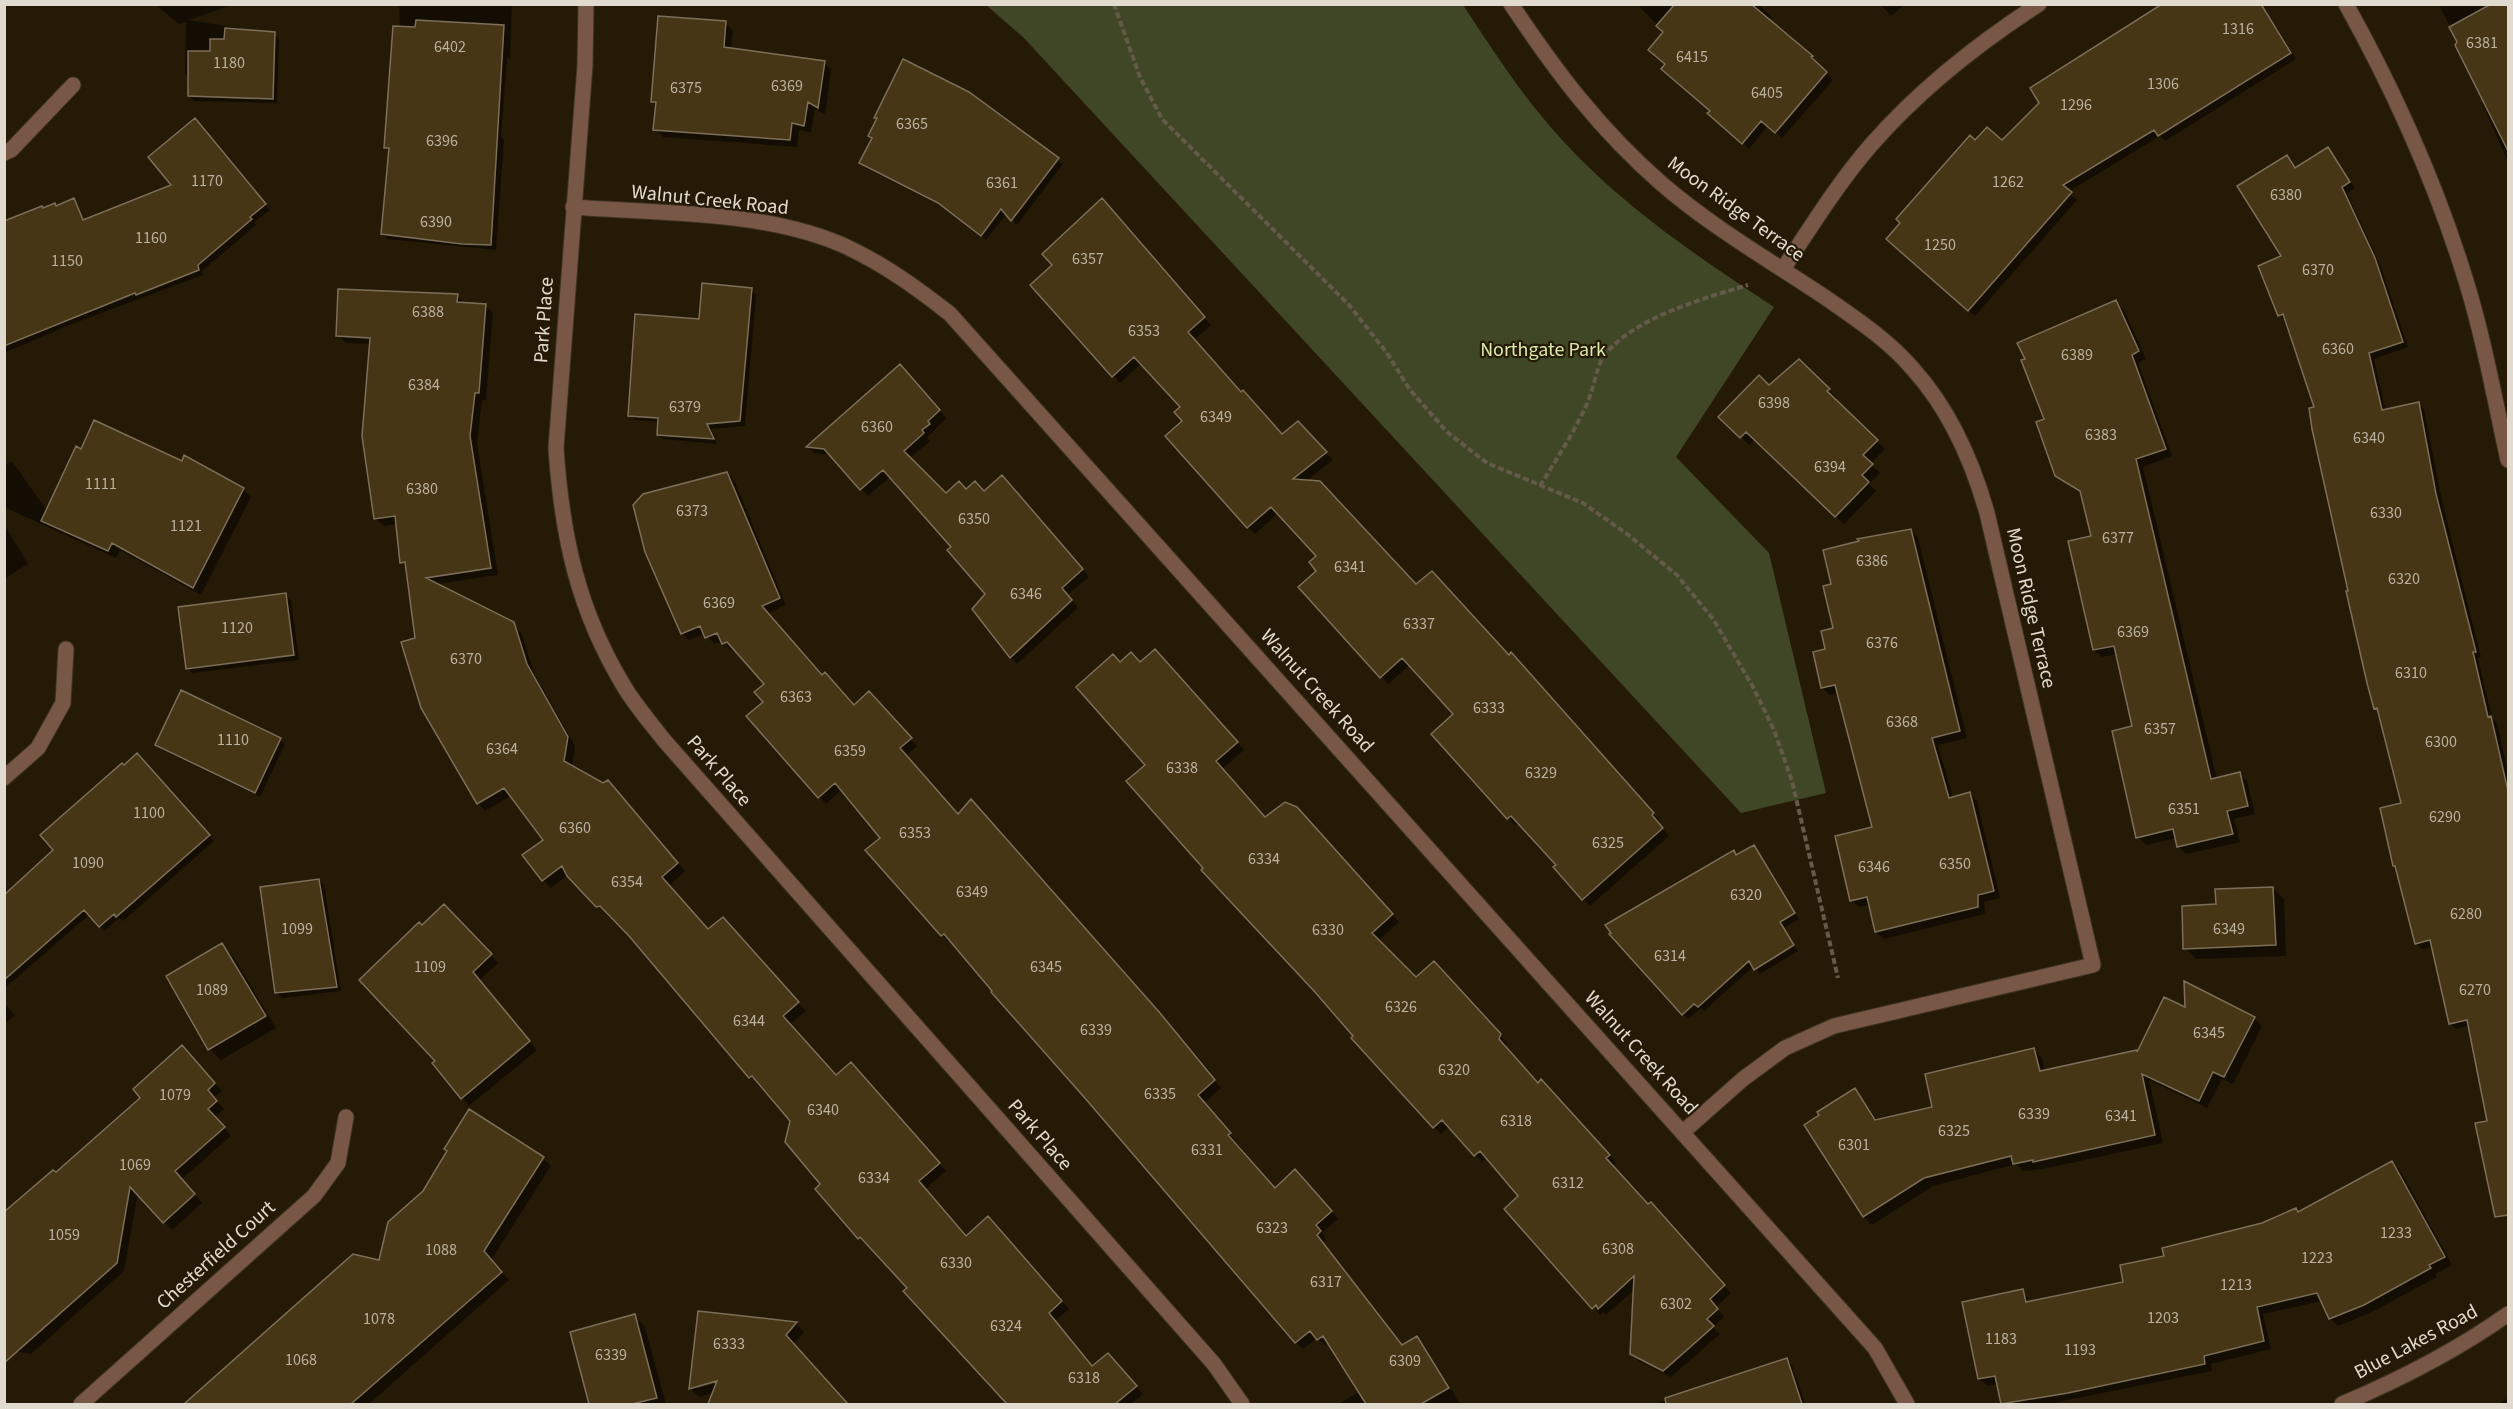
<svg xmlns="http://www.w3.org/2000/svg" width="2513" height="1409" viewBox="0 0 2513 1409" font-family="'Source Sans 3',sans-serif">
  <style>
    .green { fill: #404726 }
    .shadow { fill: #0007; fill-rule: evenodd }
    .building { fill: #473615; stroke: #7c6f59; stroke-width: 1.5 }
    .lines { fill: none; stroke-linecap: round; stroke-linejoin: round }
    .street-casing { stroke: #3f3522; stroke-width: 17 }
    .path { stroke: #645a49; stroke-width: 4; stroke-dasharray: 6 3; stroke-linecap: butt }
    .street { stroke: #795747; stroke-width: 15 }
    .labels { text-anchor: middle; dominant-baseline: central; stroke-width: 4.5; stroke-linejoin: round; paint-order: stroke }
    .number-label { font-size: 16px; fill: #bab1a0 }
    .street-label { font-size: 20px; fill: #e1dace; stroke: #251a06 }
    .park-label { font-size: 20px; fill: #dbe9aa; stroke: #251a06 }
  </style>
  <rect width="100%" height="100%" fill="#251a06"/>
  <path class="green" d="M986,5H1463C1487,41 1511,79 1539,113C1604,194 1689,251 1774,307L1676,457L1769,553L1826,793L1741,813L1023,37Z"/>
  <path class="shadow" d="M155,4H235L189,20L274,34L279,39L277,103L194,101L189,96V78L185,74L186,22L179,24Z
    M399,4H512L510,59L507,58L501,136L504,140L496,250L387,239L382,233L390,152L386,148L400,28Z
    M1637,4H1758L1772,17L1769,21L1812,57L1833,80L1782,138L1768,126L1749,149L1716,120L1711,111L1666,65L1665,33Z
    M1880,4H1906L1891,16Z
    M2165,4H2262L2296,59L2165,141L2160,136L2068,192L2077,200L1975,316L1894,245L1975,143L2002,142Z
    M2439,4H2508V162L2482,103L2485,102Z
    M725,23L733,31L731,49L824,62L831,70L825,114L815,109L811,132L799,130L797,147L663,137L655,129L657,106L653,102Z
    M968,93L1063,164L1017,225L1007,213L986,240L944,208L866,168L861,163L874,139L878,120L876,118Z
    M200,125L270,210L254,222L256,225L202,271L203,275L72,324L4,353V225L73,200L85,221L174,185Z
    M2328,149L2355,188L2347,193L2380,265L2408,347L2374,359L2386,411L2419,403L2424,409L2442,501L2481,657L2478,658L2492,718L2497,723L2508,773V1188L2494,1191L2489,1122L2469,1026L2456,1029L2450,1024L2433,947L2422,949L2416,943L2398,869L2394,865L2403,805L2379,712L2375,708L2316,408L2285,321L2280,315L2286,157L2296,169Z
    M1109,207L1211,325L1194,340L1242,394L1283,436L1297,423L1333,460L1306,481L1417,586L1518,661L1660,821L1658,823L1669,836L1590,906L1555,867L1558,865L1519,823L1515,825L1508,818L1433,734L1456,714L1410,665L1388,684L1300,587L1318,571V556L1278,513L1255,534L1248,527L1184,421L1182,407L1142,363L1120,383L1032,285Z
    M751,289L756,295L745,426L711,429L717,444L663,439L658,434L659,422L635,420L630,415L701,320Z
    M457,296L465,304L485,305L493,313L486,400H482L477,444L498,575L436,584L513,624L521,632L534,673L575,746L572,767L603,785L615,789L685,871L669,886L709,931L730,927L806,1011L790,1024L836,1077L858,1071L946,1171L925,1189L967,1238L996,1226L1069,1309L1055,1321L1093,1367L1115,1362L1143,1394L1131,1404H1009L905,1291L909,1288L868,1244L866,1245L859,1238L822,1184L792,1120L760,1083L751,1077L630,935L568,875L551,888L543,880L524,855L545,840L512,795L485,811L478,803L417,639L407,568L402,562L397,524L384,526L376,519L371,344L346,343L338,335Z
    M2116,302L2124,310L2146,359L2138,363L2172,456L2143,467L2217,779L2239,774L2247,781L2255,814L2234,819L2240,842L2186,854L2179,847L2177,838L2146,845L2138,837L2134,727L2117,654L2102,657L2094,650L2093,537L2082,494L2053,473L2037,423L2046,420Z
    M1799,361L1837,398L1834,400L1885,449L1870,464L1880,473L1869,484L1876,491L1844,524L1755,439L1749,445L1720,417L1769,387Z
    M907,373L946,418L927,438L930,441L909,459L946,495L966,491L984,493L1009,484L1089,577L1067,595L1078,608L1017,664L1011,657L988,594L953,547L891,476L868,496L831,455L814,453L808,447Z
    M12,461L47,511L243,489L251,497L201,595L120,550L116,558L4,507V466Z
    M727,473L734,480L786,605L767,614L822,676L855,706L876,700L917,746L906,756L958,815L978,808L1210,1071L1208,1074L1221,1088L1204,1103L1275,1189L1302,1178L1338,1219L1322,1233L1326,1239L1323,1242L1403,1346L1417,1338L1424,1345L1460,1404H1338L1359,1392L1329,1343L1325,1346L1317,1338L1303,1349L1296,1342L951,940L949,942L942,935L882,838L842,789L826,804L782,756L765,702L766,684L735,648L731,650L723,641L714,644L705,633L689,640L682,633Z
    M4,524L28,564L4,579Z
    M1911,530L1918,538L1967,738L1938,745L1953,798L1970,794L1977,801L2000,898L1984,902L1985,914L1884,939L1876,932L1870,905L1859,907L1851,900L1874,828L1839,693L1830,695L1822,688L1814,653L1827,650L1835,629L1833,585Z
    M285,594L291,600L299,660L192,673L187,668Z
    M1162,658L1244,750L1222,769L1265,819L1304,816L1399,922L1378,941L1416,979L1441,970L1507,1043L1505,1047L1538,1084L1548,1089L1616,1163L1612,1166L1648,1206L1658,1211L1731,1293L1716,1307L1724,1317L1713,1327L1720,1334L1671,1377L1639,1361L1632,1354L1635,1289L1606,1315L1604,1312L1600,1315L1520,1196L1488,1158L1482,1162L1449,1126L1441,1134L1434,1127L1205,868L1147,765L1120,664H1141Z
    M280,739L285,744L260,797L162,750L157,744Z
    M142,760L214,841L123,921L119,918L105,931L90,914L4,989V891L7,894L56,850L124,768Z
    M1754,846L1799,919L1784,928L1798,951L1760,974L1754,966L1704,1011L1701,1008L1688,1019L1683,1014L1733,852L1737,856Z
    M319,880L324,885L341,991L282,998L276,993Z
    M2273,888L2284,899L2286,956L2196,959L2185,948L2217,906Z
    M444,906L498,963L480,980L537,1050L469,1106L437,1061L422,927Z
    M222,945L233,956L276,1028L221,1060L210,1049Z
    M4,1003L15,1015L4,1025Z
    M2186,1009L2254,1018L2262,1026L2233,1084L2222,1079L2207,1108L2149,1080L2163,1143L2043,1169L2023,1171L2016,1164L1933,1186L1872,1225L1864,1216L1855,1090L1878,1121L1934,1108L2034,1050L2042,1058L2045,1072L2138,1053Z
    M190,1055L222,1091L214,1098L224,1109L215,1117L231,1136L182,1179L202,1203L172,1230L138,1193L124,1271L31,1354L12,1351L4,1215Z
    M543,1158L551,1166L491,1260L509,1280L369,1404H183L353,1255L380,1262Z
    M2392,1162L2400,1170L2452,1265L2435,1274L2437,1277L2372,1312L2338,1326L2330,1319L2322,1301L2263,1314L2271,1349L2211,1364L2212,1371L2048,1404H2003L1998,1384L1987,1386L1979,1378L2023,1291L2031,1303L2125,1283L2166,1257L2299,1213Z
    M700,1313L796,1324L804,1332L793,1345L847,1404H712L710,1402L714,1393L699,1397L690,1388ZM724,1378L725,1381L698,1388V1385Z
    M634,1316L645,1327L666,1404H591L572,1333Z
    M1786,1360L1792,1365L1805,1404H1654Z
    M2508,1398V1404H2498Z"/>
  <path class="building" d="M1675,4H1751L1813,56L1811,57L1827,72L1775,133L1761,121L1742,144L1707,113L1710,111L1661,69L1665,64L1648,50L1663,32L1656,26Z
    M2162,4H2261L2291,53L2158,136L2154,130L2063,185L2072,192L1968,311L1886,239L1900,223L1896,219L1970,135L1975,140L1987,127L2002,140L2039,103L2030,88Z
    M2491,4H2508V151L2455,45L2457,42L2449,27Z
    M658,16L726,21L724,47L825,61L818,108L808,102L804,126L792,123L790,140L653,130L656,102H651Z
    M416,20L504,25L491,245L462,244L381,234L389,148H384L393,26L415,27Z
    M225,28L275,32L273,99L188,96V51H210V39H224Z
    M903,59L969,92L1059,158L1011,221L1001,209L981,236L938,203L859,163L872,138L868,136L877,118H874Z
    M195,118L266,204L250,217L252,219L198,265L199,270L136,295L135,293L4,346V221L42,206L43,208L55,203L56,206L74,198L83,220L171,185L148,157Z
    M2328,147L2350,182L2342,187L2375,258L2403,342L2369,353L2382,410L2419,402L2436,494L2476,652H2473L2488,717L2491,716L2508,791V1215L2495,1217L2475,1123L2487,1121L2467,1020L2449,1024L2430,940L2415,944L2395,866H2393L2380,808L2401,803L2377,708L2374,709L2367,683L2346,591H2348L2312,429L2309,408L2314,407L2283,314L2278,316L2258,266L2281,256L2237,186L2287,155L2295,168Z
    M1102,198L1205,317L1188,332L1241,392L1243,390L1282,434L1298,421L1327,452L1293,479L1320,481L1416,584L1432,571L1509,655L1511,652L1654,813L1652,815L1663,828L1582,900L1553,867L1556,865L1511,816L1507,819L1431,734L1453,714L1402,658L1380,678L1298,587L1316,571L1309,562L1316,556L1271,507L1247,528L1165,436L1182,421L1174,412L1180,407L1134,357L1112,377L1030,285L1052,265L1042,254Z
    M702,283L752,288L740,421L707,424L714,439L657,435L658,418L628,416L635,314L699,319Z
    M338,289L458,294L457,302L486,304L479,393H475L470,436L491,568L426,578L514,622L527,664L568,737L564,761L603,783L608,780L678,863L662,877L708,929L723,917L799,1002L783,1016L792,1026L836,1075L851,1062L940,1163L919,1181L966,1236L988,1216L1062,1301L1049,1313L1092,1366L1108,1353L1137,1386L1115,1404H1007L903,1291L907,1288L860,1237L858,1239L815,1189L820,1184L785,1142L790,1121L752,1076L749,1078L629,936L600,906L596,907L567,876L562,866L542,881L522,855L543,840L504,788L477,804L421,708L401,642L415,638L405,562L400,563L395,516L374,519L362,436L370,338L336,336Z
    M2116,300L2139,351L2132,355L2166,449L2136,459L2211,779L2240,772L2248,806L2227,811L2233,834L2177,847L2173,829L2136,838L2112,731L2132,726L2114,646L2093,650L2068,541L2091,536L2080,491L2055,476L2036,422L2044,419L2021,360L2025,359L2017,343Z
    M1799,359L1830,389L1827,391L1878,440L1863,455L1873,464L1862,475L1869,482L1835,517L1746,432L1740,438L1718,417L1759,375L1769,385Z
    M900,364L940,410L928,421L930,424L922,430L924,433L904,451L946,493L959,481L966,489L975,481L984,491L1002,475L1083,569L1062,588L1072,600L1010,658L972,609L985,594L947,550L951,547L883,470L860,490L824,449L806,447Z
    M94,420L182,461L184,455L244,488L193,588L112,543L108,551L41,521L76,446L81,449Z
    M727,472L780,598L762,606L822,675L825,672L854,705L869,691L912,738L900,748L958,814L971,799L1160,1013L1215,1080L1198,1095L1231,1133L1228,1135L1275,1188L1295,1169L1332,1211L1316,1225L1321,1231L1317,1235L1402,1345L1417,1336L1449,1388L1421,1404H1366L1323,1336L1317,1340L1310,1331L1295,1343L1084,1097L991,992L992,991L944,934L941,936L865,850L880,838L835,783L818,798L746,716L763,702L754,692L764,684L727,642L722,644L717,633L705,638L700,626L681,634L645,552L633,505L643,494Z
    M1911,529L1960,731L1932,738L1949,798L1970,792L1994,891L1978,895V907L1875,932L1867,897L1850,901L1835,836L1872,827L1835,685L1821,688L1813,652L1825,649L1821,631L1833,628L1823,586L1831,584L1823,550L1859,541L1857,539Z
    M286,593L294,655L186,669L178,607Z
    M1155,649L1238,742L1216,761L1265,817L1285,802L1297,807L1393,914L1372,933L1416,977L1434,961L1501,1034L1499,1039L1538,1083L1541,1079L1610,1155L1606,1158L1648,1204L1651,1202L1725,1285L1710,1299L1718,1309L1707,1319L1714,1326L1663,1371L1630,1354L1634,1276L1598,1309L1596,1305L1592,1309L1504,1209L1518,1196L1480,1151L1474,1156L1442,1120L1433,1128L1351,1038L1353,1036L1314,991L1201,870L1203,868L1126,781L1145,765L1076,687L1113,654L1120,662L1131,652L1140,662Z
    M181,690L281,738L255,793L155,745Z
    M137,753L210,835L116,917L114,914L99,927L84,910L4,980V895L53,850L40,835L122,763L124,765Z
    M1754,845L1795,913L1780,922L1794,945L1754,970L1749,961L1698,1007L1694,1004L1682,1015L1609,934L1611,933L1605,925L1734,850L1736,855Z
    M319,879L337,987L275,993L260,887Z
    M2273,887L2276,945L2183,949L2182,906L2216,904L2215,889Z
    M444,904L492,954L473,972L530,1041L461,1099L432,1063L435,1061L359,980L419,922L422,925Z
    M222,943L266,1016L208,1050L166,976Z
    M2184,981L2255,1017L2224,1077L2213,1072L2199,1101L2142,1074L2155,1135L2033,1162V1160L2013,1164L2011,1156L1924,1178L1863,1217L1804,1125L1819,1115L1817,1112L1855,1088L1875,1120L1932,1107L1925,1074L2034,1048L2040,1071L2137,1050V1052L2164,997L2185,1007Z
    M182,1045L215,1083L208,1090L217,1101L208,1109L225,1127L175,1171L195,1194L163,1223L130,1187L117,1263L4,1363V1212L53,1170L56,1172L140,1098L133,1089Z
    M469,1109L544,1157L484,1251L502,1272L351,1404H184L353,1254L379,1260L388,1222L423,1191L447,1151L444,1149Z
    M2392,1161L2445,1257L2429,1265L2431,1268L2364,1305L2329,1319L2317,1293L2257,1307L2264,1341L2204,1356L2205,1364L2068,1393L2001,1404L1995,1376L1978,1379L1962,1302L2023,1289L2026,1302L2123,1282L2120,1265L2164,1256L2162,1248L2262,1223L2296,1208L2298,1212Z
    M698,1311L797,1322L786,1335L848,1404H708L717,1381L689,1389Z
    M635,1314L657,1398L632,1404H589L570,1332Z
    M1787,1358L1802,1404H1666L1665,1398Z"/>
  <g class="lines">
    <g class="street-casing">
      <path id="street" d="M586,4L585,65L556,448C562,537 578,611 625,688C636,706 650,722 663,739L1214,1364L1242,1404
        M1511,4C1557,73 1600,130 1662,184C1713,228 1774,263 1829,300C1859,321 1889,341 1913,369C1950,410 1972,460 1987,513L2093,965L1834,1026L1785,1048L1743,1079L1683,1132
        M2346,4C2396,94 2436,183 2466,281C2484,339 2495,401 2508,460
        M4,153L11,150L73,85
        M573,207C661,214 766,210 847,247C885,265 917,288 950,314L1875,1348L1907,1404
        M1783,269C1811,227 1838,183 1871,145C1920,89 1977,44 2039,4
        M4,778L38,748L63,703L66,649
        M81,1404L314,1196L338,1163L346,1117
        M2342,1404C2401,1379 2456,1351 2508,1314"/>
    </g>
    <path class="path" d="M1114,4L1140,77L1162,119L1349,305L1387,353L1410,390L1447,432L1487,463L1583,503L1627,534L1677,575L1713,619L1753,687L1774,730L1792,781L1838,978
      M1540,486C1556,460 1573,434 1586,406C1592,394 1597,367 1602,359C1628,319 1705,298 1748,285"/>
    <use href="#street" class="street"/>
  </g>
  <g class="labels">
    <g class="number-label">
      <text x="2238" y="29">1316</text>
      <text x="2482" y="43">6381</text>
      <text x="450" y="47">6402</text>
      <text x="1692" y="57">6415</text>
      <text x="229" y="63">1180</text>
      <text x="2163" y="84">1306</text>
      <text x="787" y="86">6369</text>
      <text x="686" y="88">6375</text>
      <text x="1767" y="93">6405</text>
      <text x="2076" y="105">1296</text>
      <text x="912" y="124">6365</text>
      <text x="442" y="141">6396</text>
      <text x="207" y="181">1170</text>
      <text x="2008" y="182">1262</text>
      <text x="1002" y="183">6361</text>
      <text x="2286" y="195">6380</text>
      <text x="436" y="222">6390</text>
      <text x="151" y="238">1160</text>
      <text x="1940" y="245">1250</text>
      <text x="1088" y="259">6357</text>
      <text x="67" y="261">1150</text>
      <text x="2318" y="270">6370</text>
      <text x="428" y="312">6388</text>
      <text x="1144" y="331">6353</text>
      <text x="2338" y="349">6360</text>
      <text x="2077" y="355">6389</text>
      <text x="424" y="385">6384</text>
      <text x="1774" y="403">6398</text>
      <text x="685" y="407">6379</text>
      <text x="1216" y="417">6349</text>
      <text x="877" y="427">6360</text>
      <text x="2101" y="435">6383</text>
      <text x="2369" y="438">6340</text>
      <text x="1830" y="467">6394</text>
      <text x="101" y="484">1111</text>
      <text x="422" y="489">6380</text>
      <text x="692" y="511">6373</text>
      <text x="2386" y="513">6330</text>
      <text x="974" y="519">6350</text>
      <text x="186" y="526">1121</text>
      <text x="2118" y="538">6377</text>
      <text x="1872" y="561">6386</text>
      <text x="1350" y="567">6341</text>
      <text x="2404" y="579">6320</text>
      <text x="1026" y="594">6346</text>
      <text x="719" y="603">6369</text>
      <text x="1419" y="624">6337</text>
      <text x="237" y="628">1120</text>
      <text x="2133" y="632">6369</text>
      <text x="1882" y="643">6376</text>
      <text x="466" y="659">6370</text>
      <text x="2411" y="673">6310</text>
      <text x="796" y="697">6363</text>
      <text x="1489" y="708">6333</text>
      <text x="1902" y="722">6368</text>
      <text x="2160" y="729">6357</text>
      <text x="233" y="740">1110</text>
      <text x="2441" y="742">6300</text>
      <text x="502" y="749">6364</text>
      <text x="850" y="751">6359</text>
      <text x="1182" y="768">6338</text>
      <text x="1541" y="773">6329</text>
      <text x="2184" y="809">6351</text>
      <text x="149" y="813">1100</text>
      <text x="2445" y="817">6290</text>
      <text x="575" y="828">6360</text>
      <text x="915" y="833">6353</text>
      <text x="1608" y="843">6325</text>
      <text x="1264" y="859">6334</text>
      <text x="88" y="863">1090</text>
      <text x="1955" y="864">6350</text>
      <text x="1874" y="867">6346</text>
      <text x="627" y="882">6354</text>
      <text x="972" y="892">6349</text>
      <text x="1746" y="895">6320</text>
      <text x="2466" y="914">6280</text>
      <text x="297" y="929">1099</text>
      <text x="2229" y="929">6349</text>
      <text x="1328" y="930">6330</text>
      <text x="1670" y="956">6314</text>
      <text x="430" y="967">1109</text>
      <text x="1046" y="967">6345</text>
      <text x="212" y="990">1089</text>
      <text x="2475" y="990">6270</text>
      <text x="1401" y="1007">6326</text>
      <text x="749" y="1021">6344</text>
      <text x="1096" y="1030">6339</text>
      <text x="2209" y="1033">6345</text>
      <text x="1454" y="1070">6320</text>
      <text x="1160" y="1094">6335</text>
      <text x="175" y="1095">1079</text>
      <text x="823" y="1110">6340</text>
      <text x="2034" y="1114">6339</text>
      <text x="2121" y="1116">6341</text>
      <text x="1516" y="1121">6318</text>
      <text x="1954" y="1131">6325</text>
      <text x="1854" y="1145">6301</text>
      <text x="1207" y="1150">6331</text>
      <text x="135" y="1165">1069</text>
      <text x="874" y="1178">6334</text>
      <text x="1568" y="1183">6312</text>
      <text x="1272" y="1228">6323</text>
      <text x="2396" y="1233">1233</text>
      <text x="64" y="1235">1059</text>
      <text x="1618" y="1249">6308</text>
      <text x="441" y="1250">1088</text>
      <text x="2317" y="1258">1223</text>
      <text x="956" y="1263">6330</text>
      <text x="1326" y="1282">6317</text>
      <text x="2236" y="1285">1213</text>
      <text x="1676" y="1304">6302</text>
      <text x="2163" y="1318">1203</text>
      <text x="379" y="1319">1078</text>
      <text x="1006" y="1326">6324</text>
      <text x="2001" y="1339">1183</text>
      <text x="729" y="1344">6333</text>
      <text x="2080" y="1350">1193</text>
      <text x="611" y="1355">6339</text>
      <text x="301" y="1360">1068</text>
      <text x="1405" y="1361">6309</text>
      <text x="1084" y="1378">6318</text>
    </g>
    <g class="street-label">
      <text transform="translate(710 200) rotate(6)">Walnut Creek Road</text>
      <text transform="translate(1736 209) rotate(36)">Moon Ridge Terrace</text>
      <text transform="translate(544 320) rotate(-86)">Park Place</text>
      <text transform="translate(2031 608) rotate(77)">Moon Ridge Terrace</text>
      <text transform="translate(1317 691) rotate(48)">Walnut Creek Road</text>
      <text transform="translate(719 771) rotate(49)">Park Place</text>
      <text transform="translate(1641 1053) rotate(48)">Walnut Creek Road</text>
      <text transform="translate(1040 1135) rotate(49)">Park Place</text>
      <text transform="translate(216 1255) rotate(-42)">Chesterfield Court</text>
      <text transform="translate(2416 1342) rotate(-28)">Blue Lakes Road</text>
    </g>
    <g class="park-label">
      <text x="1543" y="350">Northgate Park</text>
    </g>
  </g>
  <rect width="2513" height="1409" fill="none" stroke="#e1dace" stroke-width="12"/>
</svg>
